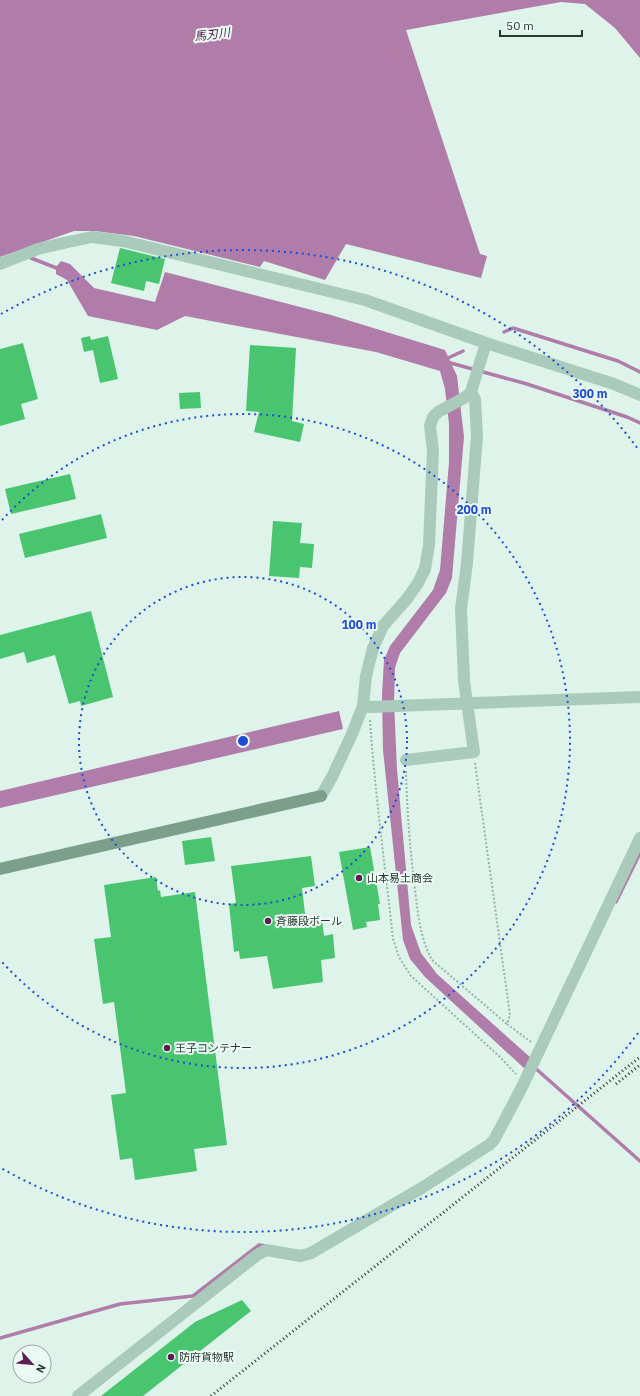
<svg xmlns="http://www.w3.org/2000/svg" width="640" height="1396" viewBox="0 0 640 1396" font-family="'IBM Plex Sans','Noto Sans JP',sans-serif">
  <style>
    .water { fill: #b07daa }
    .lines { fill: none; stroke-linecap: round; stroke-linejoin: round }
    .stream { stroke: #b07daa; stroke-width: 3.5 }
    .building { fill: #49c570 }
    .path { stroke: #94b7a5; stroke-width: 2; stroke-dasharray: 2 2; stroke-linecap: butt }
    .street { stroke: #aacbbb; stroke-width: 12 }
    .secondary { stroke: #7b9f8a; stroke-width: 12 }
    .rail { stroke: #29382f; stroke-width: 3; stroke-dasharray: 1 3; stroke-linecap: butt }
    .ring { fill: none; stroke: #1d4ed8; stroke-width: 2; stroke-dasharray: 2 4 }
    .poi-dot { fill: #5a1f52; stroke: #ebfaf4; stroke-width: 1.5 }
    .labels { text-anchor: middle; dominant-baseline: central; stroke-width: 4; stroke-linejoin: round; paint-order: stroke }
    .poi-label { font-size: 11px; fill: #29382f; stroke: #ebfaf4; text-anchor: start }
    .water-label { font-size: 12px; font-style: italic; fill: #5a1f52; stroke: #ebfaf4 }
    .centre { fill: #1d4ed8; stroke: #ebfaf4; stroke-width: 2 }
    .ring-label { font-size: 12px; text-anchor: middle; font-weight: bold; fill: #1d4ed8; stroke: #ebfaf4; stroke-width: 4; stroke-linejoin: round; paint-order: stroke }
  </style>
  <rect width="100%" height="100%" fill="#def3ea"/>
  <path class="water" d="M0,0H640V58L615,28L585,4L561,2L406,30L480,254L487,256L481,278L346,244L325,280L264,261L260,267L134,236L95,231H74L0,257Z
    M61,261L70,264L94,288L155,302L165,272L331,315L445,350L457,376L464,437L452,578L446,593L439,602L400,653L395,668L394,702L397,769L411,925L421,953L437,974L531,1058L525,1069L425,977L410,959L403,940L383,750L382,694L384,660L390,646L433,590L440,570L449,462V424L445,389L440,371L376,352L185,316L157,330L88,316L67,280L56,274V267Z
    M339,711L343,729L0,808V791Z"/>
  <g class="lines">
    <path class="stream" d="M23,248L31,258L59,269
      M504,332L513,328L618,361L640,372
      M446,359L463,351
      M447,362L527,384L627,417L640,423
      M616,902L640,853
      M534,1067L640,1161
      M0,1338L120,1304L193,1296L259,1245L266,1246"/>
  </g>
  <path class="building" d="M120,248L165,259L159,284L146,281L144,291L111,283Z
    M90,336L91,340L108,336L118,379L100,383L93,350L84,352L81,338Z
    M23,343L38,399L21,404L25,419L0,426V349Z
    M250,345L296,348L292,421L304,424L300,442L254,432L259,412L246,411Z
    M200,392L201,408L180,409L179,393Z
    M70,474L76,499L11,514L5,489Z
    M101,514L107,538L25,558L19,534Z
    M273,521L302,523L300,543L314,544L312,568L300,567L299,578L269,576Z
    M91,611L113,697L81,706L80,701L69,704L55,655L27,663L24,652L0,659V635Z
    M211,837L215,861L185,865L182,841Z
    M370,847L380,904H378L380,920L366,922L367,927L353,930L339,852Z
    M311,856L315,886L302,888L306,922L322,920L324,936L333,934L335,958L321,960L323,982L273,989L267,956L240,959L239,951L234,952L229,904L236,903L231,866Z
    M156,877L158,891L160,890L161,897L195,892L227,1145L194,1149L197,1171L135,1180L132,1158L120,1160L111,1095L126,1093L114,1002L103,1004L94,939L111,937L104,885Z
    M242,1300L251,1311L143,1396H101L195,1322Z"/>
  <g class="lines">
    <path class="path" d="M370,720C375,793 385,866 393,939L399,957L411,976L500,1057L516,1074
      M475,763L510,1015L507,1024L531,1042
      M406,771C407,811 410,850 415,890C418,914 420,938 432,960L507,1024"/>
    <path class="street" d="M0,264L38,249L68,242L92,237L123,241L365,300L486,343L614,384L640,395
      M363,706L369,707L640,697
      M406,760L474,752L464,681L461,609L467,563L477,436L475,399L471,392
      M321,796L332,777L352,734L363,706L366,676L373,648L383,626L406,600L418,583L425,569L429,545L433,450L430,426L433,417L438,412L464,398L471,392L486,343
      M78,1396L257,1255L266,1250L301,1256L311,1253L420,1189L489,1145L494,1140L521,1089L640,838"/>
    <path class="secondary" d="M0,869L321,796"/>
    <path class="rail" d="M616,1084L640,1065
      M211,1396L640,1057"/>
  </g>
  <g class="ring">
    <circle cx="243" cy="741" r="164"/>
    <path d="M2 520A327 327 0 1 1 2 962"/>
    <path d="M638 1033A491 491 0 0 1 1 1168M1 314A491 491 0 0 1 638 449"/>
  </g>
  <g class="poi-dot">
    <circle cx="359" cy="878" r="4"/>
    <circle cx="268" cy="921" r="4"/>
    <circle cx="167" cy="1048" r="4"/>
    <circle cx="171" cy="1357" r="4"/>
  </g>
  <g class="labels">
    <g class="poi-label">
      <text x="367" y="878">山本易土商会</text>
      <text x="276" y="921">斉藤段ボール</text>
      <text x="175" y="1048">王子コンテナー</text>
      <text x="179" y="1357">防府貨物駅</text>
    </g>
    <g class="water-label">
      <text transform="translate(212 34) rotate(-7)">馬刃川</text>
    </g>
  </g>
  <circle cx="243" cy="741" r="6" class="centre"/>
  <g class="ring-label">
    <text x="590" y="398">300 m</text>
    <text x="474" y="514">200 m</text>
    <text x="359" y="629">100 m</text>
  </g>
  <g transform="translate(32 1364) rotate(117)"><circle r="19" fill="#ebfaf4" stroke="#9daca5"/>
  <path d="M0-3L7 15L0 10L-7 15Z" fill="#5a1f52"/>
  <text y="-6" font-size="11" font-weight="bold" text-anchor="middle" fill="#29382f">N</text>
  </g>
  <path d="M500 30v6h82v-6" fill="none" stroke="#29382f" stroke-width="2"/>
  <text x="506" y="30" font-size="12" fill="#29382f" stroke="#ebfaf4" stroke-width="3" paint-order="stroke">50 m</text>
</svg>
